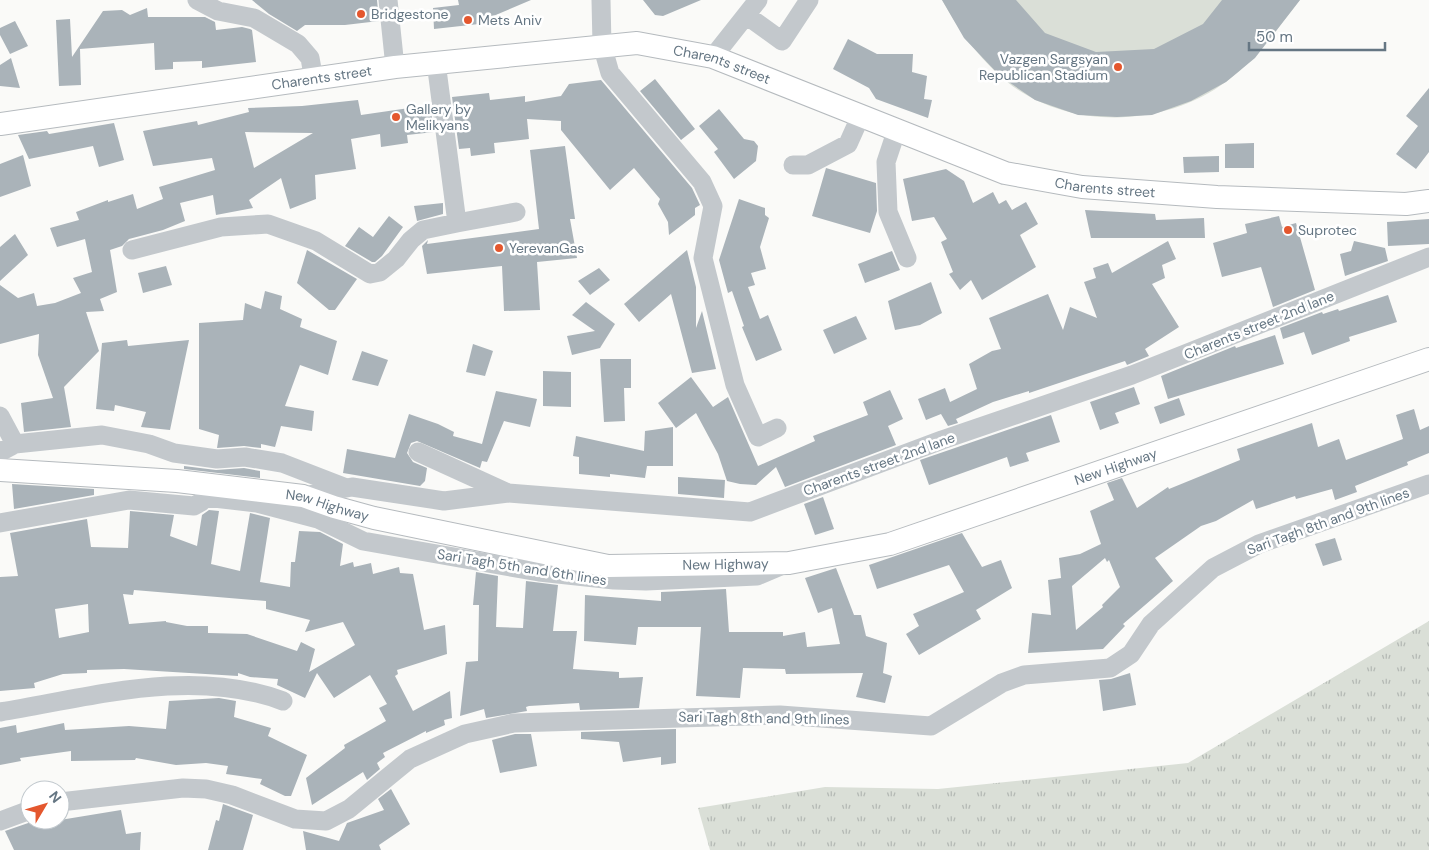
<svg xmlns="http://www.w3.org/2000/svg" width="1429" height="850" viewBox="0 0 1429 850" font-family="'DM Sans',sans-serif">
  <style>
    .grass { fill: url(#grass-tufts) }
    .pitch { fill: #dadfd7 }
    .building { fill: #aab3b9; fill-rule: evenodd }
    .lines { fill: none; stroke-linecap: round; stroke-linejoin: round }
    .major-casing { stroke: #b5babe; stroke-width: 24 }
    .minor { stroke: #c3c8cc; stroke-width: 19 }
    .major { stroke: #fff; stroke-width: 22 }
    .poi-dot { fill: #e4572e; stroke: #fff; stroke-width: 2 }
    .labels { text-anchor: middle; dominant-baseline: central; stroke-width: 5; stroke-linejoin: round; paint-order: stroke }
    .poi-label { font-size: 14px; fill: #657683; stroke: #fff; text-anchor: start }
    .street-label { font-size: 14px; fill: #657683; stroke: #fff }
  </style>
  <defs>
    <pattern id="grass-tufts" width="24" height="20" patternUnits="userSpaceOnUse" patternTransform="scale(1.25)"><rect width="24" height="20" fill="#dadfd7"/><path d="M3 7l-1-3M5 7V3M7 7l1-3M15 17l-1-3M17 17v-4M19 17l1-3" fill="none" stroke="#b4b9b4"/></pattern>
  </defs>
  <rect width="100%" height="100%" fill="#fafaf8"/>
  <path class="grass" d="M1429,621V850H710L698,808L825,787L938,789L1188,763Z"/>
  <path class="pitch" d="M942,0H1300C1277,29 1257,59 1227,81C1162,130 1060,131 999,75C975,53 958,28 942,0Z"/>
  <path class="building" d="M252,0H377L379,21L345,25H305L297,31L269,14Z
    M458,0H531L479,22V24L434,29L433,8L459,5Z
    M643,0H701L663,16L655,15Z
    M942,0H1016L1045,33L1096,52L1154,49L1203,24L1222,0H1300L1255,58L1226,82L1191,101L1152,115L1117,117L1078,115L1035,100L1000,76L964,38Z
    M147,8L148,17H205L215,22L216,30L242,27L250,29L252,30L256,62L202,68V61L173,62V69L155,70L154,43L80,49L81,85L59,86L56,20L70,19L72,57L103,11L122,10L130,15Z
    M15,21L28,46L10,54L0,35V28Z
    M848,39L877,54H913L912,72L927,76L924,99L932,100L928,118L876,99L869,88L833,69Z
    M11,58L20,88L0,86V65Z
    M655,79L695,129L681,140L640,91Z
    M601,80L692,188L700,205L695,208V215L669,235L668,222L658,204L660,199L634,168L610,190L561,130V121L527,119L529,139L494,143L495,153L471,156L470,148L459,149L452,97L489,93L490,100L525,96V102L561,96L569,84Z
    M1429,88V152L1416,169L1396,154L1418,126L1406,116Z
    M358,100L361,115L430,105L434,132L407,135L408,143L381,147L380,134L351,139L356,169L315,175L316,199L290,209L281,178L249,200L253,208L216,215L213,195L180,203L185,221L163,230L129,239L122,246L110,250L117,292L100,299L104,311L86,312L99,351L64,387L71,427L24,432L21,403L53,398L38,355L39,334L0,344V285L18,298L34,293L37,306L55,303L81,293L73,278L92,272L85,239L57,247L50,228L79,220L76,212L108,200V202L133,194L137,209L163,199L159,187L215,170L212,158L153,166L143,131L197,121L198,125L249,112L248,108L302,106ZM245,132L313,133L254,168Z
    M719,109L744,139L754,141L758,146L756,161L734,179L714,152L718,149L699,126Z
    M114,123L124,160L99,167L93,146L29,159L18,135L47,131L49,134Z
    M1254,143V168H1225V144Z
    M565,146L575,219H570L577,258L537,262L540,310L504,311L502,266L427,274L422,246L428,240L427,244L539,229L530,150Z
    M23,155L31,186L0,197V164Z
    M1219,156V172L1184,173L1183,157Z
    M826,168L876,183L877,211L870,233L812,216Z
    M946,169L964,181L973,203L993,192L999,204L1006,200L1012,210L1026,202L1038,224L1020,235L1036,267L982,300L971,280L960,290L949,274L953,272L941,242L947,239L934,217L912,221L903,179Z
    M739,199L765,208V215L769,218L760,247L766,269L751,273L755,285L748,287L760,319L768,315L782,350L756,361L742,327L744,326L732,291L728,293L719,260Z
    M443,203V214L417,221L414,206Z
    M1085,210L1155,214L1156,220L1204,218L1205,238H1091Z
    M389,216L403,227L382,256L375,262H372L345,246L359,227L373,237Z
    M1279,216L1282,227L1296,223L1315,290L1273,307L1261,267L1222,277L1213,243L1247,233L1245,224Z
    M1429,219V244L1388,246L1387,222Z
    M15,234L28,255L0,281V247Z
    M1168,241L1176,259L1162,265L1165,278L1152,284L1179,327L1145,349L1149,356L1127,365L1125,361L1029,393V391L993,402L956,419L958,423L948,426L941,414L926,420L918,399L945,388L950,402L977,389L969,364L992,351L1001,349L989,318L1048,294L1063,330L1070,307L1097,318L1084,282L1096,278L1093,268L1108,263L1112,273Z
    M1354,241L1385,248L1388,261L1345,276L1340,254L1351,251Z
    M307,250L357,279L335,310H329L297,283Z
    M687,250L696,287V328L702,311L716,369L692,373L671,294L639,322L624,304Z
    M892,251L900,270L865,283L858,264Z
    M166,266L172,285L143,293L138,273Z
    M599,268L610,280L590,295L578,281Z
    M931,282L942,313L920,325L895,330L888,301Z
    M265,291L282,296L280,309L302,319L300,327L337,341L328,375L300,365L285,406L314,411L312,431L281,426L275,447L261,444V448L244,446L217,448L219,435L199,429V323L243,320L245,303L261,309Z
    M1388,295L1397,322L1349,337L1350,341L1312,355L1304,332L1283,339L1280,328L1322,312L1323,314L1338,309L1339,311Z
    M586,302L615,324L600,348L572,355L567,336L595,331L572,315Z
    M856,316L867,339L834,354L823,330Z
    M1275,335L1284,364L1168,399L1161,376L1235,346L1236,348Z
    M127,340L128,346L189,340L170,430L141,427L146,412L115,405L114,411L96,409L102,343Z
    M473,344L493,351L485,376L466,372Z
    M362,351L388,360L378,386L352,380Z
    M600,359H631V388H624L625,421L604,422Z
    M543,371L571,372V407L543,406Z
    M691,377L713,407L728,397L758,466L815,441L813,436L868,415L863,402L890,390L903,419L888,426L896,445L785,487L776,467L756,485L740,484L727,481L718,454L696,413L676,428L658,403Z
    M1134,387L1140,404L1115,413L1119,423L1100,430L1090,402Z
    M496,391L537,399L530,427L504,421L487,462L482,461L480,468L417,441L411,443L407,453L413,462L427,468L425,481L420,486L343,473L347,449L395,458L409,414L438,424L454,432L453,436L482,444Z
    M1179,398L1185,415L1160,424L1154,407Z
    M1414,409L1420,430L1429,426V453L1407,462L1408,465L1355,486L1357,492L1335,500L1332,489L1296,499L1295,496L1256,509L1253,500L1216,521L1201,526L1155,558L1173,581L1123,624L1125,626L1103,649L1028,653L1032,613L1051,615L1048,580L1061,578L1059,558L1080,554L1101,544L1090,511L1114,500L1107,483L1122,478L1137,508L1168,487L1169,489L1240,460L1237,449L1312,423L1318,447L1339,439L1346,460L1403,439L1396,415ZM1105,558L1107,562L1109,560L1120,587L1102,605L1103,607L1076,630L1072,586Z
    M1051,415L1060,442L1026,453L1029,461L1010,467L1007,457L929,485L920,460Z
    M673,427V466H647L645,478L610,474V477L579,474V457L573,456L576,436L644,451L645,431Z
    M184,466L216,470L244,468L260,471V478L184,469Z
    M678,477L725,480L724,498L678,494Z
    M12,484L94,489V495L14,509Z
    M823,497L834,529L815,535L804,504Z
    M209,510L219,511L211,564L240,571L250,513L270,518L260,582L290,587L291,562H295L299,531L320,532L343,544L340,566L353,562L354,567L371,563L373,574L399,567L400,573L413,574L424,630L445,625L447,654L397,670L398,674L395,676L413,711L450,691L452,718L444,720L445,725L426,733V731L383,753L385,757L377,763L380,769L367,780L363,772L312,805L306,778L345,748L344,745L386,721L379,708L387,704L370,675L334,698L317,673L305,698L277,685L278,679L250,677L238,673V676L124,669L87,670V673L63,674L34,683L35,688L0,691V577L18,576L10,533L87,519L91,547L128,548L130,511L174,515L170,536L197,546L202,515ZM134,590L266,601V609L310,620L305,632L343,622L355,645L309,672L315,649L301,642L297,651L247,634L208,633V626H187L166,622V621L129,624L123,594L133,595ZM88,604L89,632L59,638L55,609Z
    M962,533L982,567L1001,560L1012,588L976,610L981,619L919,655L906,634L919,626L913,614L964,592L949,565L877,589L869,565Z
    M1335,538L1342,560L1323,566L1315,544Z
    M836,568L854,615H861L866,636L887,643L883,673L892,676L885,703L856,697L863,673L786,674L785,669L743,668L740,698L696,696L701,627H638L636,645L584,641L585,595L661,601V592L726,589L729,632H783V636L805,632L807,647L840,644L832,608L818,613L805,578Z
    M476,572L498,576L496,627L523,628L526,581L558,585L553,631H577L573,669L619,672V678L643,677L639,708L580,710L579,703L529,706L526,707L527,711L486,718L484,709L460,716L466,662L478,661L479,605H473Z
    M1130,673L1136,705L1103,711L1099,680L1111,679Z
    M219,698L236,701L234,717L271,728L268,736L307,755L291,796H285L260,784L262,779L226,774L228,766L206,763L176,765L136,758L135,760L71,761V751L20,758L21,761L0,765V728L16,725L17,733L64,723L65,730L129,726L166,729L169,701Z
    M676,729V763L661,765V757L623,762L619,742L581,739V732Z
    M515,734H531L537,766L500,773L492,740Z
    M391,789L410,824L379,845L381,850H306L303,831L339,841L347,823L384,810L378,799Z
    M223,804L253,815L243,850H208L216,820L219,821Z
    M121,810L126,834L141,832L140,850H14L5,831L34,821L60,820Z"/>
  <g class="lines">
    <g class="major-casing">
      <g id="major">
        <path id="s1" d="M0,124L395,67L637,43L713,57L1005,173L1082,187L1217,197L1406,204L1429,201"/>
        <path id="s2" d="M0,470L177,481L303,496L334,507L374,518L608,566L789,563L890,544L1429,359"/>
      </g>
    </g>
    <path class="minor" d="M197,0L218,11L254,18L298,44L310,58L314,80
      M388,0L395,67
      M601,0L602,45L610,73L702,182L713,206L703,258L735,385L758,437L777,428
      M746,15L782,41L809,0
      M713,57L758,0
      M897,129L886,162L888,212L907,258
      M793,165H808L848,144L861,115
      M457,223L516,212
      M132,250L221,227L268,224L316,241L370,274L380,272L396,259L411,240L423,230L457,223L436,62
      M0,416L15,444
      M0,452L15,444L102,435L149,444L174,453L217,459L245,457L282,463L344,487
      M418,452L508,493
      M205,497L257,503L318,519
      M0,523L129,500L194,506L201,502L216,486
      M783,565L757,576L646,581L614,580L539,572L363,541L318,519L303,496L352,487L444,501L508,493L750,512L942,440L1132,375L1429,257
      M0,712C92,697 192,667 283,701
      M60,802L183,788L206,789L232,795L295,819L326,821L349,809L410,759L465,734L514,723L780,715L931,726L1002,683L1024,675L1110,668L1131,654L1151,624L1213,568L1259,544L1429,484
      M0,821L30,810"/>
    <use href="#major" class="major"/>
  </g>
  <g class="poi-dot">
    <circle cx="361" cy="14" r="5"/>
    <circle cx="468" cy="20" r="5"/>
    <circle cx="1118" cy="67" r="5"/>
    <circle cx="396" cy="117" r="5"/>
    <circle cx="1288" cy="230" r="5"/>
    <circle cx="499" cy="248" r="5"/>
  </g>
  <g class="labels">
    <g class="poi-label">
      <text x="371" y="14">Bridgestone</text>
      <text x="478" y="20">Mets Aniv</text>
      <text x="1108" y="59" text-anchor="end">Vazgen Sargsyan<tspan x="1108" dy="16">Republican Stadium</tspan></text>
      <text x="406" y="109">Gallery by<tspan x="406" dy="16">Melikyans</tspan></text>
      <text x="1298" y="230">Suprotec</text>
      <text x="509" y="248">YerevanGas</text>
    </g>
    <g class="street-label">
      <text stroke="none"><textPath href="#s1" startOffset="730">Charents street</textPath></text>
      <text stroke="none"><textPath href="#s1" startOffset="325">Charents street</textPath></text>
      <text stroke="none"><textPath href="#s1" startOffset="1135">Charents street</textPath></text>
      <text transform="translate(1259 325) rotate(-22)">Charents street 2nd lane</text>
      <text transform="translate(879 464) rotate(-20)">Charents street 2nd lane</text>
      <text stroke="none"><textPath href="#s2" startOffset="1140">New Highway</textPath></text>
      <text stroke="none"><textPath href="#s2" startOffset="330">New Highway</textPath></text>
      <text transform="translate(1328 521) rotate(-20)">Sari Tagh 8th and 9th lines</text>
      <text stroke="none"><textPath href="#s2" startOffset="735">New Highway</textPath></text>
      <text transform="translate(522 567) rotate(9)">Sari Tagh 5th and 6th lines</text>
      <text transform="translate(764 718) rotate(1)">Sari Tagh 8th and 9th lines</text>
    </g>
  </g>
  <g transform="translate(45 805) rotate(52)"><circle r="24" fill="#ffffff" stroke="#c1c8cd"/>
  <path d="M0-4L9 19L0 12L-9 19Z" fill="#e4572e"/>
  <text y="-8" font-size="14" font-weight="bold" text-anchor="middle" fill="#657683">N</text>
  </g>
  <path d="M1249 42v8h136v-8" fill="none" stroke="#657683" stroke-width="2.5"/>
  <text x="1256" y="42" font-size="15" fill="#657683" stroke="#ffffff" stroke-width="4" paint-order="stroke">50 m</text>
</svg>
